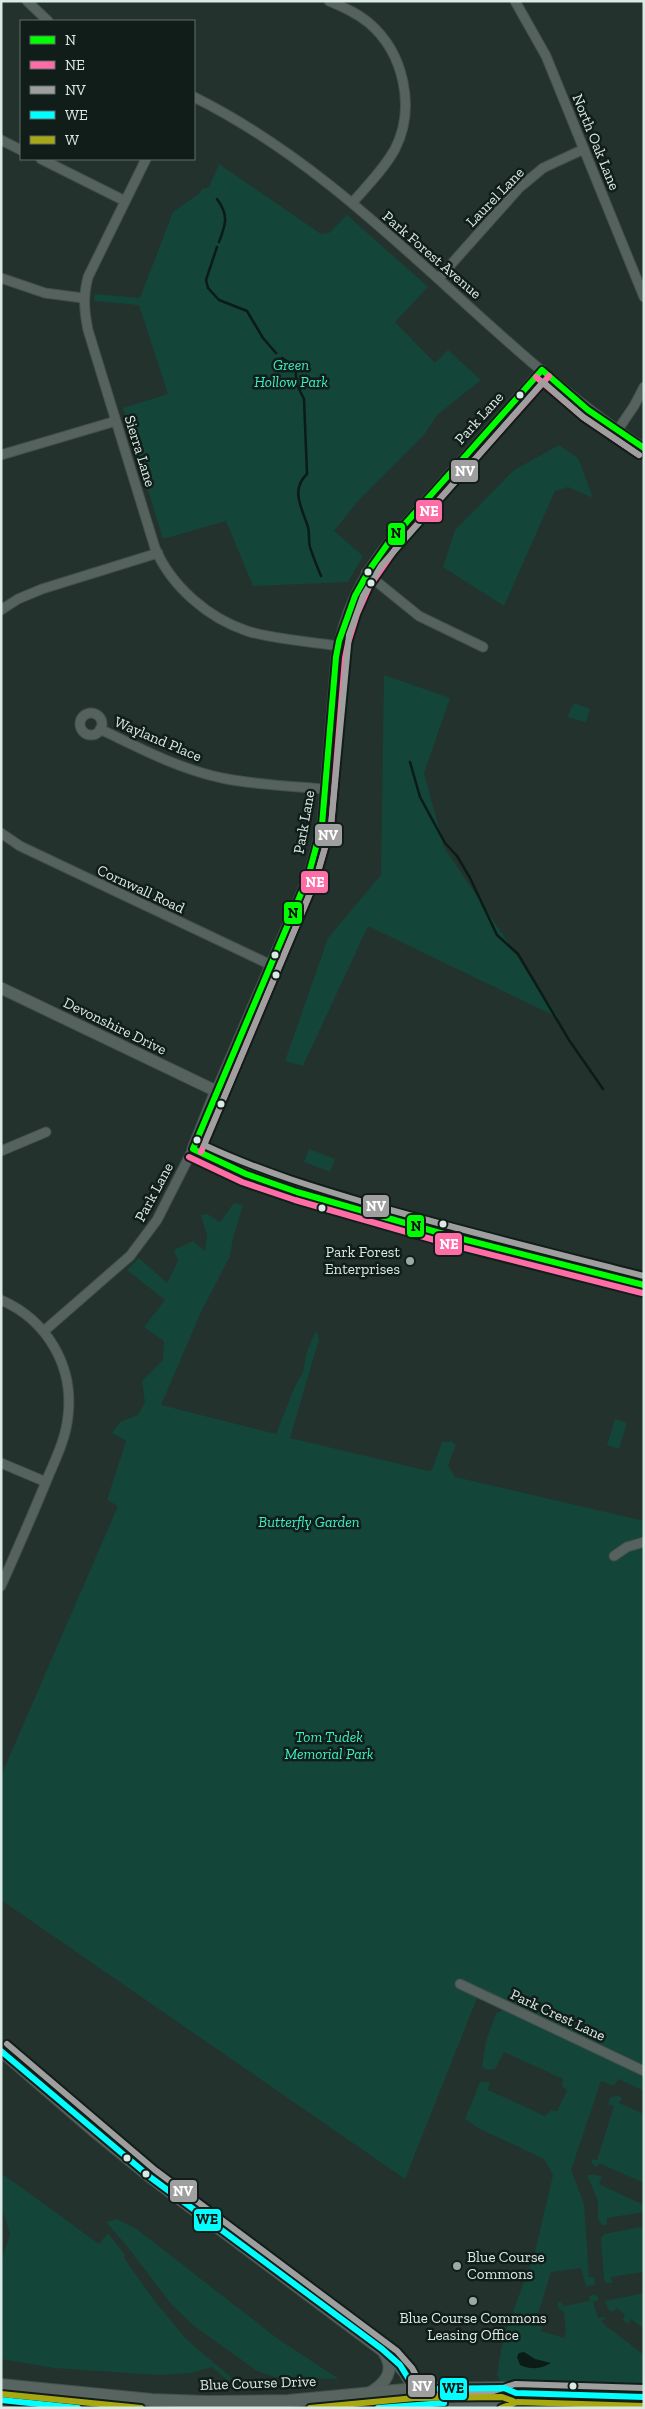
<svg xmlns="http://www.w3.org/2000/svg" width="645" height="2409" viewBox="0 0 645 2409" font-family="'Zilla Slab',serif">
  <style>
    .green { fill: #144539 }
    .water { fill: #0b1b16 }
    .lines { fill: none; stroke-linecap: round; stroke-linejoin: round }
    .stream { stroke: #0b1b16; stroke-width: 2.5 }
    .minor-casing { stroke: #424f4a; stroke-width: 11 }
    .tertiary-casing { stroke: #424f4a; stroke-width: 13 }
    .secondary-casing { stroke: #424f4a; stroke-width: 14 }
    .minor { stroke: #56625d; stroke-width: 9 }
    .tertiary { stroke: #56625d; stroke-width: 11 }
    .secondary { stroke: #576460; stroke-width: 12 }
    .bus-1-casing { stroke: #111d19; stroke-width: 10 }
    .bus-2-casing { stroke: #111d19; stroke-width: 10 }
    .bus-3-casing { stroke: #111d19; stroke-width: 10 }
    .bus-4-casing { stroke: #111d19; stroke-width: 10 }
    .bus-5-casing { stroke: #111d19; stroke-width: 10 }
    .bus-1 { stroke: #0f0; stroke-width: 6 }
    .bus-2 { stroke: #ff6da7; stroke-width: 6 }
    .bus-3 { stroke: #9f9f9f; stroke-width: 6 }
    .bus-4 { stroke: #0ff; stroke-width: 6 }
    .bus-5 { stroke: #a8a813; stroke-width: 6 }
    .bus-dot { fill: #daeae4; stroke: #111d19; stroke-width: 2 }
    .poi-dot { fill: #9aaaa4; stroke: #111d19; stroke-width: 2 }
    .labels { text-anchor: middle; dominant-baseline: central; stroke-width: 5; stroke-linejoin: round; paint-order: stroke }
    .street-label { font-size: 15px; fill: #daeae4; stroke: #111d19 }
    .park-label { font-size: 15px; font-style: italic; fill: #3cf0c6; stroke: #111d19 }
    .poi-label { font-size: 15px; fill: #daeae4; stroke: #111d19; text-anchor: end }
    .line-badge { stroke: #111d19; stroke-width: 2 }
    .badge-label { font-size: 14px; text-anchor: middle; font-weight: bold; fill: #fff }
    .pale-badge-label { font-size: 14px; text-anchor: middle; font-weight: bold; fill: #111 }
  </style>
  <rect width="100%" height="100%" fill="#23322d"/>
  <path class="green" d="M219,164L321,234L329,233L347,215L428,287L395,322L435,363L448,350L481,380L437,415L424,435L357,502L334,531L363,556L348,582L253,586L226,521L163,539L123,408L168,394L139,305L94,301L95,294L140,298L173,212L200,193L202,189L209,187Z
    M559,445L578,458L593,498L568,487L555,491L504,606L443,567L455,530L513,471Z
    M384,675L450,698L424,773L444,847L559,1018L368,926L303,1066L285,1061L328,938L381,875Z
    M574,703L590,709L586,722L567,717Z
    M309,1149L335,1159L330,1172L304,1162Z
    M234,1203L243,1205L233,1238L230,1256L201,1312L161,1405L276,1434L295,1386L303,1372L307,1351L316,1331L319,1339L290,1438L429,1471L432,1470L442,1442L451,1441L456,1445L448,1465L455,1477L644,1521V2071L479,1993L405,2179L1,1900V1776L118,1506L107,1500L126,1441L112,1433L120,1422L138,1415L145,1402L142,1381L163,1360L164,1341L144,1327L165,1300L127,1270L139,1258L167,1283L178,1261L174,1250L193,1241L205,1251L207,1236L201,1215L207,1214L220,1222Z
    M615,1419L627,1423L619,1449L607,1445Z
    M504,2010L644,2076V2091L618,2079L614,2086L601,2081L571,2170L584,2204L589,2277H594L595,2285L586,2286L581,2268L551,2272L535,2324L542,2326L541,2331L564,2338L566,2331L564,2312L558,2308V2302L561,2301L563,2306L590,2301L589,2296L595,2294L598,2298V2300L593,2302L598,2318L605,2317L606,2318L601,2321L605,2325L644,2355V2386L512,2383L501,2382L497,2375L503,2339L535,2252L553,2175L544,2159L478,2128L465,2119L480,2082H490L488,2090L545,2116L551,2110L557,2111L567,2090L562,2086L563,2079L504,2052L495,2069L486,2070L482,2066L486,2041L496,2013Z
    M617,2095L622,2098L619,2103L644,2114V2183L599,2163L597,2167L593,2165L591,2159L597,2160L614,2106L608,2104L610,2098Z
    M4,2175L99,2244L108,2233L125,2255L124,2258L153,2299L187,2340L233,2379L228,2381L212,2367L191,2373L159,2375L54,2368L1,2359V2263L10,2234L1,2206V2177Z
    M587,2175H597L602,2177L599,2184L644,2205V2212L607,2218V2225H602L598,2219V2201Z
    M117,2219L138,2230L278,2339L339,2379L275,2377L257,2371L193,2325L172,2305L126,2245L106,2222Z
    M641,2227L644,2229V2272L611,2277L612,2283H606L604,2278L601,2238L604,2234Z
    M644,2293V2329L631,2319L628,2324L623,2320L625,2315L617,2308L613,2312L608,2309L605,2301Z"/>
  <path class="water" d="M524,2352L535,2359L551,2363C540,2369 532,2370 520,2365L517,2357L519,2353Z"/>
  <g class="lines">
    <path class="stream" d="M217,199C229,215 226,224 219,242
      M217,247L206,280L208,288L219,300L247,311L263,338L276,353
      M282,358L295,366L297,385L304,399L307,474C290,490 302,508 308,527C310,534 308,540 310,547C313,557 317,566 321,576
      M410,762L420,797L445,843L457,856L470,878L497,935L518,954L569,1040L603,1089"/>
    <g class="minor-casing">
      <path id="minor" d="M27,1L48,21
        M329,1C343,7 357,13 369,23C404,53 416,108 395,149C384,169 367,186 352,203
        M515,1L546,56L644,297
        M194,97C367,183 484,344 644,448
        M1,140L21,150
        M41,159L125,201
        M146,159L88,277C83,297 84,310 88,330L155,548C171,586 208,618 247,631C276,640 308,641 338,646
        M1,278L45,293L83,298
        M438,279L519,188L543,168L584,149
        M617,431L634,406L644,387
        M1,455L116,421
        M366,573L419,616L483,647
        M1,610L18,599L42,589L158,553
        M80 724a11 11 0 1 1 22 0a11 11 0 1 1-22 0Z
        M100,729C139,748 179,769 222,778C255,785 291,786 325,789
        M1,833L20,846L271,965
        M216,1091L308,877L322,825L336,657C344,613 360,578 389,542L542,370
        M1,1151L46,1132
        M1,1300C47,1320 74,1366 68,1416C66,1438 56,1458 48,1477C33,1514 17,1550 1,1586
        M44,1331L130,1256L157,1220L193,1149
        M1,1463L46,1482
        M614,1556L627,1547L644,1542
        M460,1984L644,2071"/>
    </g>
    <g class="tertiary-casing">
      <path id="tertiary" d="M1,988L216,1091L193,1149L246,1174L297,1192L447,1235L644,1285
        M1,2051L96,2133L150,2177L391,2357L405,2373L422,2405
        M369,2393C385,2384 396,2371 384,2353"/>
    </g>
    <g class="secondary-casing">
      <path id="secondary" d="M1,2385L152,2400L207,2402L288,2401L415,2389L504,2388L516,2393
        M1,2400L81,2408
        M374,2408L493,2401L516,2393L644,2397"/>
    </g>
    <use href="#minor" class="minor"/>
    <use href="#tertiary" class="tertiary"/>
    <use href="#secondary" class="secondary"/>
    <g class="bus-1-casing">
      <path id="bus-1" d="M542,370L588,410L644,448
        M193,1149L308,877L322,825L336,657L339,641L355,596L370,569L389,542L542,370
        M193,1149L246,1174L297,1192L447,1235L644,1285"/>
    </g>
    <g class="bus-2-casing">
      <path id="bus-2" d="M536,377L583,417L639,455
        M201,1152L316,879L331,827L345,658L348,643L357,614L369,587L396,548L549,376
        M189,1157L242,1182L295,1200L445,1243L642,1293"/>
    </g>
    <g class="bus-3-casing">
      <path id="bus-3" d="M639,455L583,417L543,382L381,566L363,596L349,635L331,826L316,879L204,1145C264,1173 323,1190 387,1209C472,1233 558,1254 644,1276
        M7,2044L155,2170L397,2351L412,2368L427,2396L491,2392L515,2384L644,2388"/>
    </g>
    <g class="bus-4-casing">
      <path id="bus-4" d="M1,2051L150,2177L382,2349L400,2365L415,2389L504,2388L516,2393L644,2397
        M1,2400L78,2408
        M378,2408L444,2403"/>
    </g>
    <g class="bus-5-casing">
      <path id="bus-5" d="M1,2394L141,2408
        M310,2408L415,2398L502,2397L513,2401
        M501,2408L517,2402L644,2406"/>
    </g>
    <use href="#bus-1" class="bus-1"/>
    <use href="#bus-2" class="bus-2"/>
    <use href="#bus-3" class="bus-3"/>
    <use href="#bus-4" class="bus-4"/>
    <use href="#bus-5" class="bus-5"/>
  </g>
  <g class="bus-dot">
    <circle cx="520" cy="395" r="4.5"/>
    <circle cx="368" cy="572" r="4.5"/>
    <circle cx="371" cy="583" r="4.5"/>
    <circle cx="275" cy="955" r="4.5"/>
    <circle cx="276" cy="975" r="4.5"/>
    <circle cx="221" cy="1104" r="4.5"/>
    <circle cx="197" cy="1140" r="4.5"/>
    <circle cx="322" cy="1208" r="4.5"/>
    <circle cx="443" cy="1224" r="4.5"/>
    <circle cx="127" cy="2158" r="4.5"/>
    <circle cx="146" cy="2174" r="4.5"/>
    <circle cx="573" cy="2386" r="4.5"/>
  </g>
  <g class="poi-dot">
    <circle cx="410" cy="1261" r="5"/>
    <circle cx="457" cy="2266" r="5"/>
    <circle cx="473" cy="2301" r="5"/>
  </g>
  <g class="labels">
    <g class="street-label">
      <text transform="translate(596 142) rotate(68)">North Oak Lane</text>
      <text transform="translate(495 197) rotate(-46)">Laurel Lane</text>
      <text transform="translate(432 255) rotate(41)">Park Forest Avenue</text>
      <text transform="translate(479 418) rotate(-48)">Park Lane</text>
      <text transform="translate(140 451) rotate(73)">Sierra Lane</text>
      <text transform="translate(158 739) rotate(23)">Wayland Place</text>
      <text transform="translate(304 822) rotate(-80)">Park Lane</text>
      <text transform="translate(141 889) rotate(25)">Cornwall Road</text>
      <text transform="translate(115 1026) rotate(26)">Devonshire Drive</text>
      <text transform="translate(154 1192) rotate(-62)">Park Lane</text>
      <text transform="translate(558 2015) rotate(25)">Park Crest Lane</text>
      <text transform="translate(258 2383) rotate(-2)">Blue Course Drive</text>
    </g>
    <g class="park-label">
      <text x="291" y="365">Green<tspan x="291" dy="17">Hollow Park</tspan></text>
      <text x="309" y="1522">Butterfly Garden</text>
      <text x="329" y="1737">Tom Tudek<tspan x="329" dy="17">Memorial Park</tspan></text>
    </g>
    <g class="poi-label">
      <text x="400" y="1252">Park Forest<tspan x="400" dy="17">Enterprises</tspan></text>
      <text x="467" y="2257" text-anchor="start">Blue Course<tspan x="467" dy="17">Commons</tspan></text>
      <text x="473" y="2318" text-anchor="middle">Blue Course Commons<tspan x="473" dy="17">Leasing Office</tspan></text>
    </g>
  </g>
  <g class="line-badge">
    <rect x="450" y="459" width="29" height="24" rx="5" fill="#9f9f9f"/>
    <rect x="415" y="499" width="28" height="24" rx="5" fill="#ff6da7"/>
    <rect x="387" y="522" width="19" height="24" rx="5" fill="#0f0"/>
    <rect x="314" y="823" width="29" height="24" rx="5" fill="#9f9f9f"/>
    <rect x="300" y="870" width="29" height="24" rx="5" fill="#ff6da7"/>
    <rect x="283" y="901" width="20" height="24" rx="5" fill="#0f0"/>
    <rect x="362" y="1194" width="28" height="24" rx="5" fill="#9f9f9f"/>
    <rect x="406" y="1214" width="19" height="24" rx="5" fill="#0f0"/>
    <rect x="434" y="1232" width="29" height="24" rx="5" fill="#ff6da7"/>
    <rect x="169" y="2179" width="29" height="24" rx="5" fill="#9f9f9f"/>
    <rect x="193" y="2208" width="29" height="24" rx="5" fill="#0ff"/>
    <rect x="407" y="2374" width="29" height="24" rx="5" fill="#9f9f9f"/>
    <rect x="439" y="2377" width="29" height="24" rx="5" fill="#0ff"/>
  </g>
  <g class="badge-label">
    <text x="465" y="476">NV</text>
    <text x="429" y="516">NE</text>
    <text x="328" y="840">NV</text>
    <text x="315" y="887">NE</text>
    <text x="376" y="1211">NV</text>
    <text x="449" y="1249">NE</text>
    <text x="183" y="2196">NV</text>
    <text x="422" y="2391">NV</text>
  </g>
  <g class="pale-badge-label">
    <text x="396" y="538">N</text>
    <text x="293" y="918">N</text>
    <text x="416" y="1231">N</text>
    <text x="207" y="2224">WE</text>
    <text x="453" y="2393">WE</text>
  </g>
  <rect width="645" height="2409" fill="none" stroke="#daeae4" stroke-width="5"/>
  <rect x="20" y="20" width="175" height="140" fill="#111d19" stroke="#616f6a"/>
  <rect x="30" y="36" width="25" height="8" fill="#00ff00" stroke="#616f6a"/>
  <text x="65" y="45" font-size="15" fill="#daeae4">N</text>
  <rect x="30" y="61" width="25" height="8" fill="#ff6da7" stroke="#616f6a"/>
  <text x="65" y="70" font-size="15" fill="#daeae4">NE</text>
  <rect x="30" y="86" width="25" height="8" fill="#9f9f9f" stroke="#616f6a"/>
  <text x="65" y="95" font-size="15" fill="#daeae4">NV</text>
  <rect x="30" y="111" width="25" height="8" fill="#00ffff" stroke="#616f6a"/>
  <text x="65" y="120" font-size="15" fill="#daeae4">WE</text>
  <rect x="30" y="136" width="25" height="8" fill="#a8a813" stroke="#616f6a"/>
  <text x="65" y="145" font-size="15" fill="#daeae4">W</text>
</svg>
